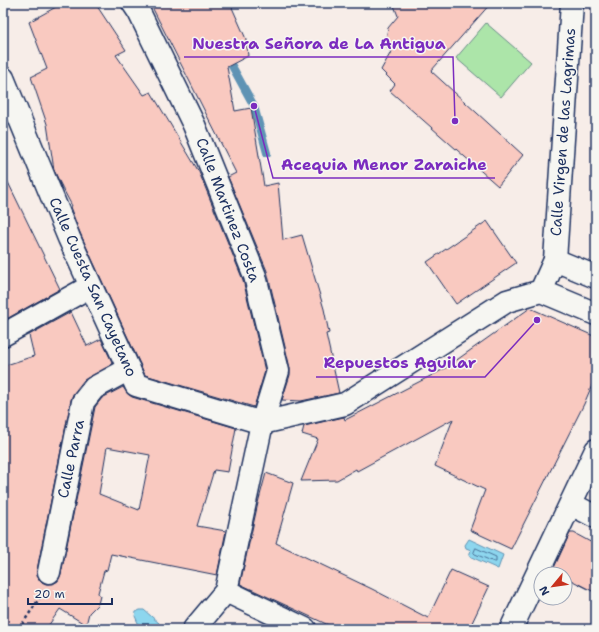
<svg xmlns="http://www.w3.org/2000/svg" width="599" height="632" viewBox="0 0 599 632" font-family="'Shantell Sans',sans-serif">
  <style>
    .green { fill: #ace5a9; stroke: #648a84 }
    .water { fill: #8dd6ee; stroke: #5f93b4 }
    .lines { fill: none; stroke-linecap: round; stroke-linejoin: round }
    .shore { stroke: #497298; stroke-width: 1 }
    .stream { stroke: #5f93b4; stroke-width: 8 }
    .building { fill: #f9c9c0; stroke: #1b2f5e; fill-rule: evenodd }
    .street-casing { stroke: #1b2f5e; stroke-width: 25 }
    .secondary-casing { stroke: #1b2f5e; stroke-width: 25 }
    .path { stroke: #1b2f5e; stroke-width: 2.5; stroke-dasharray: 3 3; stroke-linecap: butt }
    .street { stroke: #f6f6f2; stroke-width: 22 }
    .secondary { stroke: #f6f6f2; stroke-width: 22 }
    .labels { text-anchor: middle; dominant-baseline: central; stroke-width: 3; stroke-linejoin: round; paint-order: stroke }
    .street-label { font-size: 15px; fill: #1b2f5e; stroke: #f6f6f2 }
    .leader { fill: none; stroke: #7b2cbf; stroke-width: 1.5 }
    .callout-dot { fill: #7b2cbf; stroke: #f6f6f2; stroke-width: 1.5 }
    .callout-label { font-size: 16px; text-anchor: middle; font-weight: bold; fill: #7b2cbf; stroke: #f6f6f2; stroke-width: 3; stroke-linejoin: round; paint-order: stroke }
  </style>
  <rect width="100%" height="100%" fill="#f7ede8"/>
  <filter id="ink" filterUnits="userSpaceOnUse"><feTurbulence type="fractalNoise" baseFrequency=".025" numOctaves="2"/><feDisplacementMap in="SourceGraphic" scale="8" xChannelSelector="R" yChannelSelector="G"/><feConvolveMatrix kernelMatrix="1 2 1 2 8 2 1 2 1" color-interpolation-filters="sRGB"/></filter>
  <g filter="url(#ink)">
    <path class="green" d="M486,23L531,62L501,97L456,58Z"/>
    <path class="water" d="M469,539L503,555L498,569L469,556L471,550L466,548L465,545Z
      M140,610H144L159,623L154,629H132L138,623L135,616L136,612Z"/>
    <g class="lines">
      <path class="shore" d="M476,548L496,557V562H494L475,554L474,553Z"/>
      <path class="stream" d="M232,66L254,106L267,153"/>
    </g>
    <path class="building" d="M63,3H95L126,50L116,55L144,95L151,92L199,172L243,280L265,371L254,407L145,375L80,233L70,207L72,206L60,183L54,170L47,124L31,77L47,69L29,22Z
      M150,3H230L246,39L248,56L227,67L235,111L251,108L264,186L278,183L283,240L302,235L324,309L329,333L326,334L339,393L301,401L282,400L290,375V368L267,271L228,177L236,173Z
      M393,3H491L431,71L523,155L498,186L390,91L395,84L381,70L391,52L385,44L388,28L398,16Z
      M3,172L60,289L3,321Z
      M487,221L516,263L456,304L427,262Z
      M530,308L596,337V376L584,404L511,549L470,530L485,490L435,466L453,419L357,471L356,469L337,480L301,481L318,439L302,434L304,426L344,417L345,420L444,369Z
      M71,312L87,346L101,339L113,364L84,380L73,394L71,400L37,570V576L40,581L46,584H53L58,581L61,574L95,407L102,398L123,387L128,394L132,397L236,428L228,472L214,470L197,526L226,531L217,575L111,554L107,570L104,571L98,593L100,596L98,604L89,613L86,625L60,609L46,629H3V366L34,356L29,335ZM107,447L150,455L139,510L99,494Z
      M266,473L293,483L276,543L372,589L428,618L451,570L489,587L469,629H337L240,584L258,503Z
      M570,533H574L596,545V593L565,577V574H559L553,570Z"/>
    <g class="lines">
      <g class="street-casing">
        <path id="street" d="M133,3L139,12L194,125L255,276L278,371L262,423L226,591L194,629
          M3,78L69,238L136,385L262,423
          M555,260L572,3
          M3,335L91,286
          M571,504L596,517
          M49,572L83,402L94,388L129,369
          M226,591L305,629
          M511,629L596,450"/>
      </g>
      <g class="secondary-casing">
        <path id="secondary" d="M541,291L555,260L596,277
          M262,423L345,404L507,301L541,291L596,314"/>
      </g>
      <path class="path" d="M19,629L41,596"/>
      <use href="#street" class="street"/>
      <use href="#secondary" class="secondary"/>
    </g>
  </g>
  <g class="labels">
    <g class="street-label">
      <text transform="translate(563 132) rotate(-86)">Calle Virgen de las Lagrimas</text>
      <text transform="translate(228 210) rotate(69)">Calle Martinez Costa</text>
      <text transform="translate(93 287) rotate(66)">Calle Cuesta San Cayetano</text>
      <text transform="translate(71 459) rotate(-78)">Calle Parra</text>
    </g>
  </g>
  <path class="leader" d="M455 121L453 57H184M254 106L273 178H495M537 320L485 377H316"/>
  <g class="callout-dot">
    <circle cx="455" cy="121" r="4"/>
    <circle cx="254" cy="106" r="4"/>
    <circle cx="537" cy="320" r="4"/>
  </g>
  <g class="callout-label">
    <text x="319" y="49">Nuestra Señora de La Antigua</text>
    <text x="384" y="170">Acequia Menor Zaraiche</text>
    <text x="400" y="368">Repuestos Aguilar</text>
  </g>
  <rect width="599" height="632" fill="none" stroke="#f6f6f2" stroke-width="16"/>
  <rect x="8" y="8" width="583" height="616" fill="none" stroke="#1b2f5e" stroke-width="1.5" filter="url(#ink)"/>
  <g transform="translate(553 586) rotate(241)"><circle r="19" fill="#f6f6f2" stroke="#9ea6b7"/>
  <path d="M0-3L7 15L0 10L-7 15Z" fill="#c8321e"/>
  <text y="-6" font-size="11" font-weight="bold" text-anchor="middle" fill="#1b2f5e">N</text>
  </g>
  <path d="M28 598v6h84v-6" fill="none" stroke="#1b2f5e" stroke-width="2"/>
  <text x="34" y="598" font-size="12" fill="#1b2f5e" stroke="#f6f6f2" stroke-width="3" paint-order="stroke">20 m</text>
</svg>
